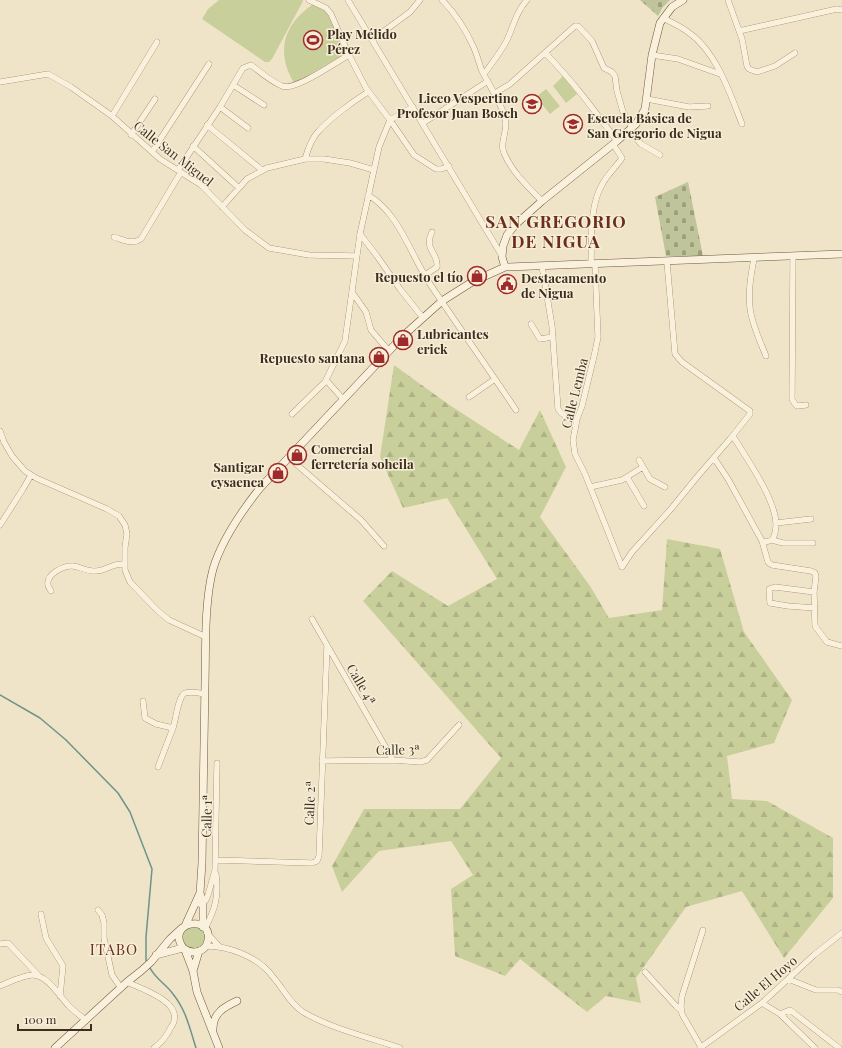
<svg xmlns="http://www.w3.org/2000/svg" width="842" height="1048" viewBox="0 0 842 1048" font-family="'Playfair Display',serif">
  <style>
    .green { fill: #c9cf9b }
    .forest { fill: url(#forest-firs) }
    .cemetery { fill: url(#cemetery-stones) }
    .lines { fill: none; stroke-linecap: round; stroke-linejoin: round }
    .stream { stroke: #6f938a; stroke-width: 1.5 }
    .street-casing { stroke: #8d765c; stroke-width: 6 }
    .secondary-casing { stroke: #6f573f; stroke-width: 8 }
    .street { stroke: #faf1dc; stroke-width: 5.5 }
    .secondary { stroke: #faf1dc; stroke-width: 7 }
    .labels { text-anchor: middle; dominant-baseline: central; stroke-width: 3; stroke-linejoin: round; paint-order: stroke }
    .poi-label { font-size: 13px; font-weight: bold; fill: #3d2e20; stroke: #f7eed8; text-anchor: start }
    .street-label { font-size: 13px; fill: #3d2e20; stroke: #f7eed8 }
    .quarter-label { font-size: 15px; letter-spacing: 1px; fill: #6b2e1e; stroke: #f7eed8 }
    .district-label { font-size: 17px; font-weight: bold; letter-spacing: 1px; fill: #6b2e1e; stroke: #f7eed8 }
  </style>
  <defs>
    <pattern id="forest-firs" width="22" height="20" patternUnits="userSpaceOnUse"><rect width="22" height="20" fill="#c9cf9b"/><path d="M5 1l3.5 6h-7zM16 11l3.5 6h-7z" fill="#aeb285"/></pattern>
    <pattern id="cemetery-stones" width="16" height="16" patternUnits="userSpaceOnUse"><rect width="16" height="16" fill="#bfc49a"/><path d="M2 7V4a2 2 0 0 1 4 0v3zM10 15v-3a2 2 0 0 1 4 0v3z" fill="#9ca07d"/></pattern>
  </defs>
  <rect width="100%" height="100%" fill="#f0e4c8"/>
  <path class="green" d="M219,0H302L303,1L272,59L269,62H265L202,19L208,9Z
    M315,3L323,8L329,14L344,50L342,56L294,83C275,51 284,23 315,3Z
    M563,76L577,94L566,103L553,86Z
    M546,89L560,106L550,114L536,97Z
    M194,925L204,930L206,942L197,950L185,947L181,935L183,931Z"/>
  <path class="forest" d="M394,365L448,404L519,450L540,410L566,467L540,517L590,586L609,618L662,610L667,539L720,549L744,632L792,700L774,743L727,756L732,799L767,801L833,838V898L784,958L742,891L686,907L636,978L641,1003L606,996L587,1012L520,959L505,976L455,956L451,889L473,875L451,841L379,851L342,892L332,866L364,809H460L501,758L363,601L392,571L448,606L497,579L447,498L403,508L380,457Z"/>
  <path class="cemetery" d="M640,0H670L663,7L658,16Z
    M688,182L703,256H666L655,197Z"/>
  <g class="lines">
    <path class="stream" d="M0,695L40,718L66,740L118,793L130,812L152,869L146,937V960L147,963
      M149,966C154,978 166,984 173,994C186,1010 190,1029 196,1048"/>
    <g class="street-casing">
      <path id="street" d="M309,0L326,8L331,14L349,55L366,88L390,120L414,155L436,169H441L449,166
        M348,0L502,256
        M442,0C455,13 466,30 474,48C477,55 479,63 482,71C490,87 500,101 505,117C509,130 499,142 504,153C512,172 528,187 542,201
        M728,0L742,39L747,66L749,69L757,72L775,66L795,53
        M663,18C671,22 680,26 688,32C716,51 730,93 742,124
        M739,31L837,9L842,10
        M372,40L410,12L420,0
        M545,53C572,80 594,110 617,141
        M652,55L678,59L720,74
        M484,74C492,63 501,52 507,40C514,25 516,12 527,0
        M0,82L48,74L71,87L112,116L160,159L201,185L245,230L269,248L309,255L356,256
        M233,85L264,105
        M495,93L510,84L575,26H578L592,41L604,68L612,72L615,76L617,91L623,112L632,127
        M647,99L689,107L708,106
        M220,107L248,128
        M112,116L157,42
        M423,123L488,81
        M207,125L262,170
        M629,130L641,144L660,155
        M131,135L155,99
        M193,146L239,188
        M152,152L209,64
        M305,159C308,150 310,141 317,133C329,119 352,102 368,92
        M178,170L220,107L243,68L251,65C260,72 272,82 282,86C294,92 336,62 349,55
        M368,195C400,214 410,254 430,284C458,326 488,368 516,410
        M222,207L247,179L267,168L305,159H324L350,163L374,170
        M360,234L377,256L400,289L423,318
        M114,237C124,240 132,245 141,239L181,172
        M793,256L792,399L795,404L797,406L806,405
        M754,258C751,275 748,291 750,308C752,325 760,341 766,356
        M591,264C592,238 589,206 603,183C608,174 616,167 622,158L613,144
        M595,264L598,337L595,352L582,406L577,419L573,440L575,454L585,474L622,567
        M542,266L552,326L558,409C563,417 569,419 577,419
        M425,275L437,267C439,253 423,250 432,232
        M352,292L366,312L371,330L389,351
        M531,324L540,339L553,337
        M326,380L343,399
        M469,397L495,379
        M292,414L325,382L345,341L360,234L379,147L390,120L413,107
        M0,431L4,442L12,456L25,471L36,478L107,509L119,516L125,525L127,534L125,547V570L130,582L158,611L169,620L206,637
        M288,457L361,520L384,546
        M714,458L728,479L762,541L766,542L772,540C775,535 776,531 776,525C776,499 746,458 733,436
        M639,460L650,479L665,487
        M627,477L644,506
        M590,487L622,480L643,467
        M776,523L811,519
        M0,525L23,489L31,475
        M772,540L783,543H813
        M762,541L768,562L772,565L811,571L815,573L816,576L814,592L815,626L827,642L842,646
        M622,567L632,552L671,509L697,477L730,439L750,414V411L682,362L675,354L667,262
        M51,591C50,589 48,587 48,585C46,574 64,565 73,566C80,567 87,571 95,571C105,572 110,563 125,564
        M814,592L775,587L769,589L770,603L788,606L815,608
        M312,619L393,760
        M143,701L145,718L156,724L173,728C176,720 178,696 185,693C191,691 199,693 205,694
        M322,761L393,760L420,762L427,760L459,725
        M158,767L173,728
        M216,860L312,863L317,861L319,856L327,645
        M200,904L206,900L208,895L215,870L217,763
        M98,910L102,915L104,923V938L112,975L121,988
        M41,914L46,938L63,966L60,996
        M205,929C215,909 219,897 216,874
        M207,933L219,946
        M0,944L8,943L39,976
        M206,946C229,946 259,957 273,977C283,988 290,1004 303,1012C332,1029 368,1037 400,1048
        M645,972L676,1006L681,1010
        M788,979L816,990H838L842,992
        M127,982C140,988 180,1001 174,1021C174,1023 171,1027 170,1029C166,1037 161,1043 154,1048
        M0,986C9,982 22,976 32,975C47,974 60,997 69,1006C74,1011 80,1016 86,1020
        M762,1003L780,1014L790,1010L839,1048
        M780,1014L815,1048
        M701,1047L682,1014L681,1007L682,996L703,930
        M700,1048L762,1003L814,955L842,933"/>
    </g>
    <g class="secondary-casing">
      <path id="secondary" d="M505,267L502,257L503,246L507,235L516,224L542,201L617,141L636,124L645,109L652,55L660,23L672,7L683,0
        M185,926L200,893
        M203,927V902L200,893L202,863C203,803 204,744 205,684C206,648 204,604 213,569C222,539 241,512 260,488L404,335L442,301L472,282L505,267L842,254
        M185,950L193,971L197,992L219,1048
        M156,955L183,948C192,955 206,953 208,940C213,914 165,921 183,948
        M193,971L199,951
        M213,1029C213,1013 224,1007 237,1001
        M55,1048L127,982L141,971L151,962L170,939L182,928"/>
    </g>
    <use href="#street" class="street"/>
    <use href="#secondary" class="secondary"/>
  </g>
  <defs>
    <g id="stadium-ring" transform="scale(1)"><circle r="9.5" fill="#f7eed8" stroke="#9e2a2b" stroke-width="1.5"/><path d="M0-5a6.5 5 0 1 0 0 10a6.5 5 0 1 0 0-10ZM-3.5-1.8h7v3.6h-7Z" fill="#9e2a2b"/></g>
    <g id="school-ring" transform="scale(1)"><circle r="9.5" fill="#f7eed8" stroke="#9e2a2b" stroke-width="1.5"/><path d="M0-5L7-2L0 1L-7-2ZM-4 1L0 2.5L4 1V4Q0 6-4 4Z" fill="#9e2a2b"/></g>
    <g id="shop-ring" transform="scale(1)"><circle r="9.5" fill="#f7eed8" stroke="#9e2a2b" stroke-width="1.5"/><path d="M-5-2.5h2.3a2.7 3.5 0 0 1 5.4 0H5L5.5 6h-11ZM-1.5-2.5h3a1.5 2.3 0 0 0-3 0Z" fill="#9e2a2b"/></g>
    <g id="civic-ring" transform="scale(1)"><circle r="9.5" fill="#f7eed8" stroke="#9e2a2b" stroke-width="1.5"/><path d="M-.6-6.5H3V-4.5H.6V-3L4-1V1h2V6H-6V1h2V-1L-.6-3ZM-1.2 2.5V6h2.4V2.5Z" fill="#9e2a2b"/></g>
  </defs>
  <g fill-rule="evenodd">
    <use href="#stadium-ring" x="313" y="40"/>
    <use href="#school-ring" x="532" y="104"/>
    <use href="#school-ring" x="573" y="124"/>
    <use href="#shop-ring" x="477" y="276"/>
    <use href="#civic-ring" x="507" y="284"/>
    <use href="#shop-ring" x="403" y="340"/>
    <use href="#shop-ring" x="379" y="357"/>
    <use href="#shop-ring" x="297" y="455"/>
    <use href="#shop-ring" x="278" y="473"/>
  </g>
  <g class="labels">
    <g class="poi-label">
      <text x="327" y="33">Play Mélido<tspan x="327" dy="15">Pérez</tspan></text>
      <text x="518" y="97" text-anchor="end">Liceo Vespertino<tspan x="518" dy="15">Profesor Juan Bosch</tspan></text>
      <text x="587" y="117">Escuela Básica de<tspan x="587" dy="15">San Gregorio de Nigua</tspan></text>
      <text x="463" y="276" text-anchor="end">Repuesto el tío</text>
      <text x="521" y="277">Destacamento<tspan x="521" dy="15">de Nigua</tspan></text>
      <text x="417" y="333">Lubricantes<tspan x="417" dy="15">erick</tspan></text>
      <text x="365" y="357" text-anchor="end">Repuesto santana</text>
      <text x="311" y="448">Comercial<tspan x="311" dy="15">ferretería soheila</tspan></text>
      <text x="264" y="466" text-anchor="end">Santigar<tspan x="264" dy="15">cysaenca</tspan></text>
    </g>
    <g class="street-label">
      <text transform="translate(174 153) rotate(38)">Calle San Miguel</text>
      <text transform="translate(574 393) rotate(-76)">Calle Lemba</text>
      <text transform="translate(362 684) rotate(60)">Calle 4ª</text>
      <text transform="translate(398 749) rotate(-1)">Calle 3ª</text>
      <text transform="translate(309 803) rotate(-88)">Calle 2ª</text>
      <text transform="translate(206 816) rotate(-89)">Calle 1ª</text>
      <text transform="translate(765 983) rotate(-40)">Calle El Hoyo</text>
    </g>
    <g class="quarter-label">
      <text x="114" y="949">ITABO</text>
    </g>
    <g class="district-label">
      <text x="556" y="221">SAN GREGORIO<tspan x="556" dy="20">DE NIGUA</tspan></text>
    </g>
  </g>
  <path d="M18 1024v6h73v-6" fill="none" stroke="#3d2e20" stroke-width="2"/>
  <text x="24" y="1024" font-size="12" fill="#3d2e20" stroke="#f7eed8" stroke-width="3" paint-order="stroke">100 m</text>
</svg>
